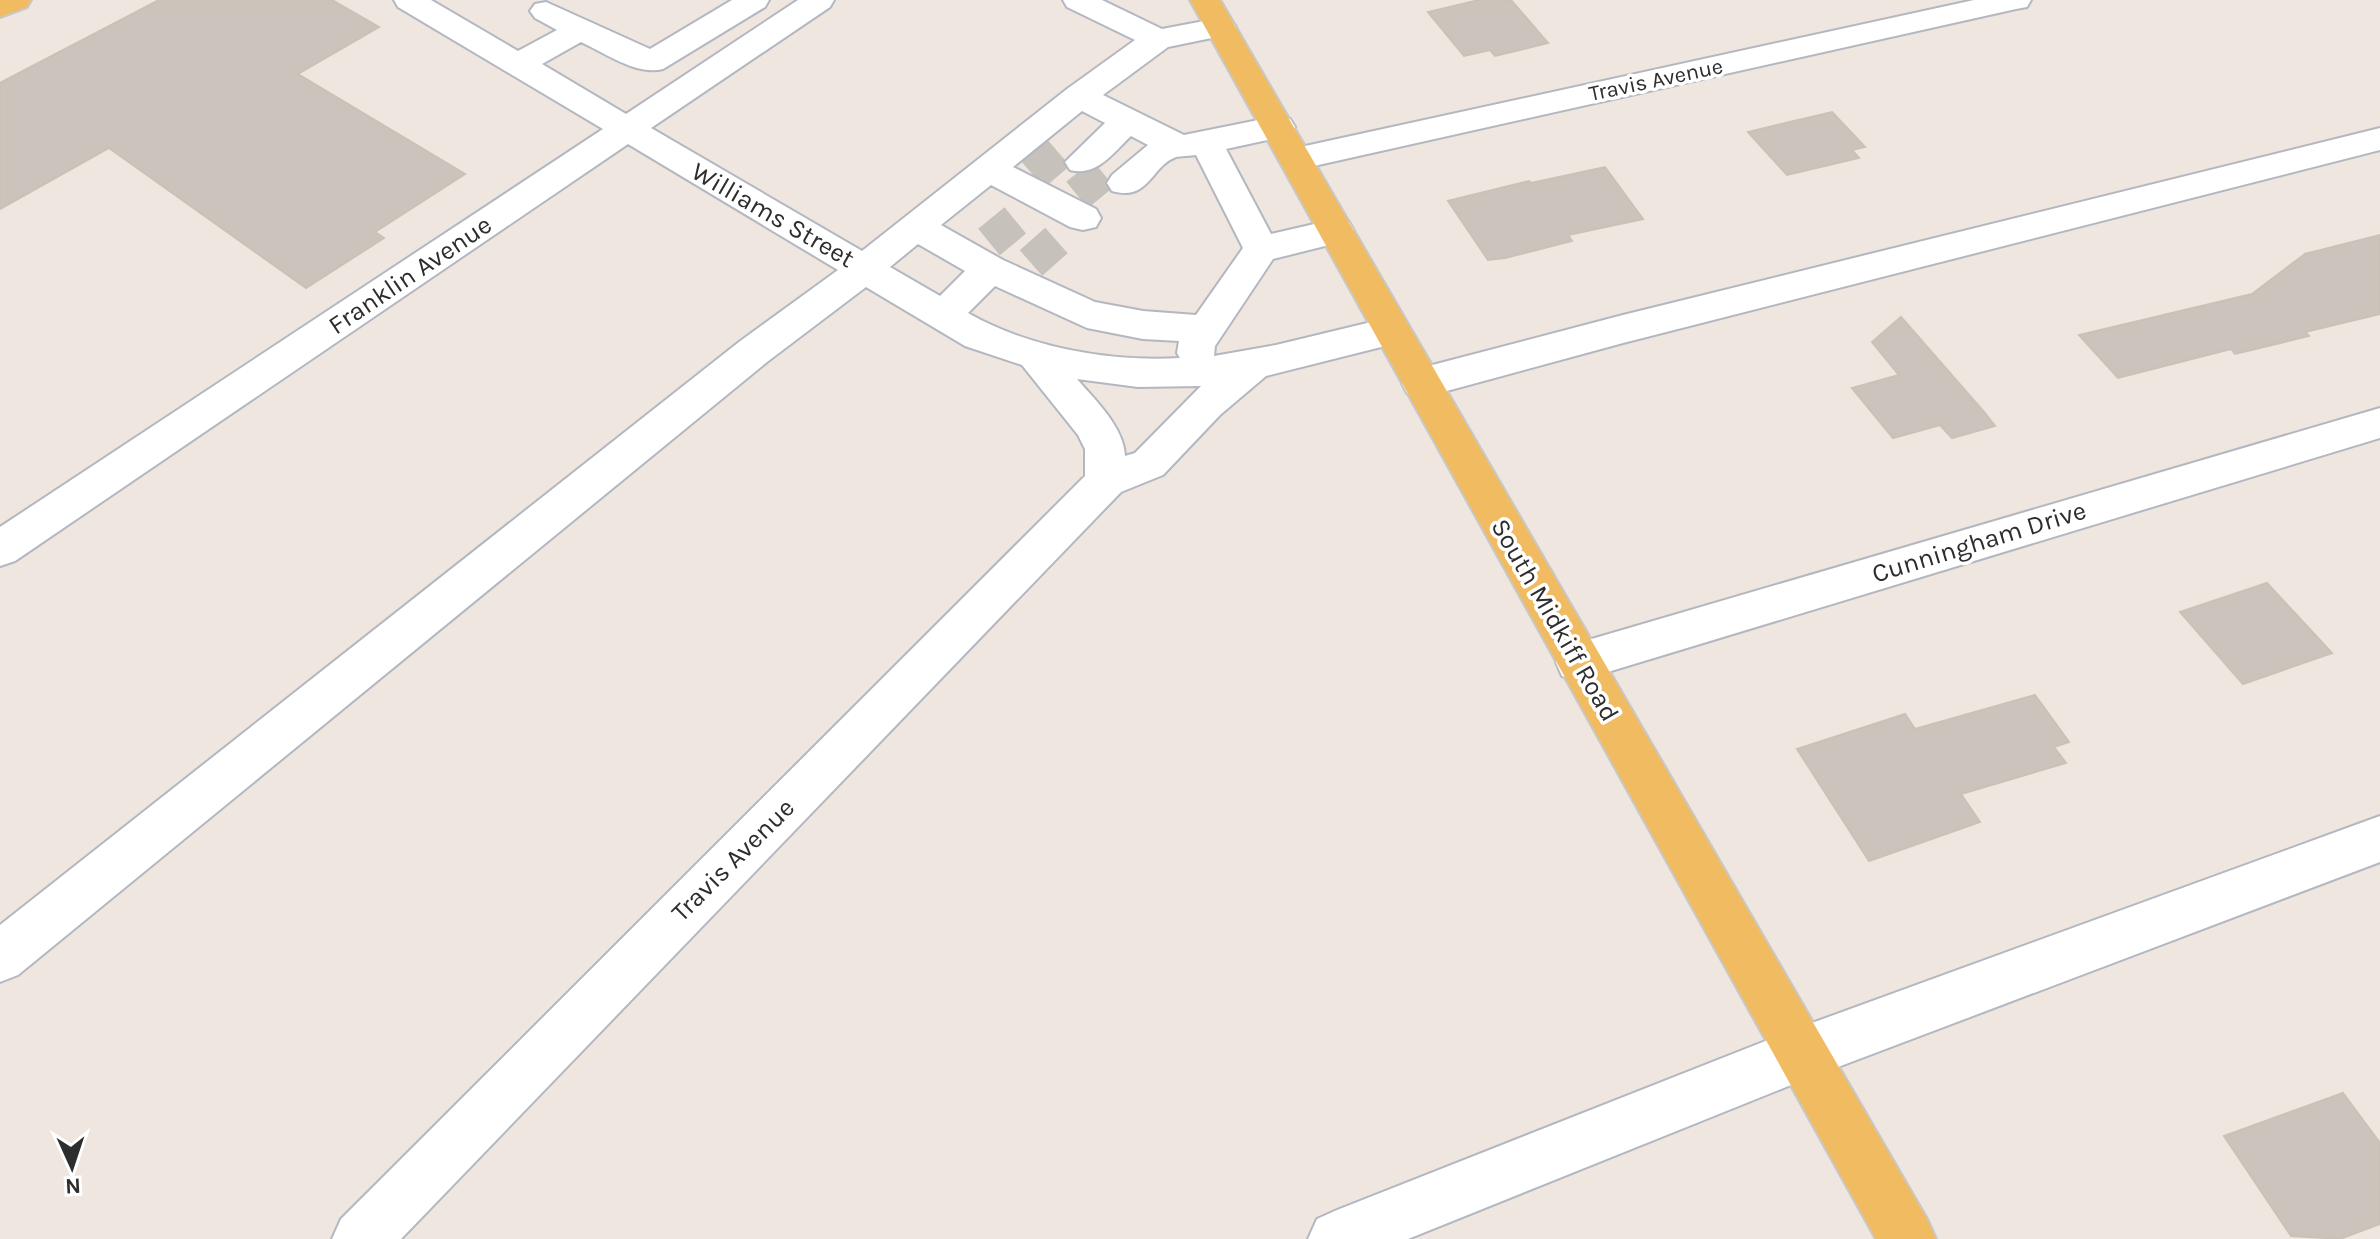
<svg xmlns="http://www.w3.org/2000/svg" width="2380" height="1239" viewBox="0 0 2380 1239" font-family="Karla,sans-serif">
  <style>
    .building { fill: #cac4bd; stroke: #cac1b8; stroke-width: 2 }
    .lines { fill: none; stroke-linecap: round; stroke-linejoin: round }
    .minor-tunnel { stroke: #c7c1bb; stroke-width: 34; stroke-dasharray: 34 17; stroke-linecap: butt }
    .minor-casing { stroke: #b3b7c0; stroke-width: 4 }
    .major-casing { stroke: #c8c8c8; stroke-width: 4 }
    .minor { fill: #fff; fill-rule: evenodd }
    .major { fill: #f1bc61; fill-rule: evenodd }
    .labels { text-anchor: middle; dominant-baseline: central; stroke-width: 7; stroke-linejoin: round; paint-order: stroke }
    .far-street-label { font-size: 22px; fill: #2d2d2d; stroke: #fff }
    .street-label { font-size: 26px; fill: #2d2d2d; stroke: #fff }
  </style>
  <rect width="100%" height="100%" fill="#eee6df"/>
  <path class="building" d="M159,0H332L379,27L298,74L465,174L375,232L384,238L306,288L109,148L0,209V83Z
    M1479,0H1511L1548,43L1495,56L1490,50L1464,56L1428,12Z
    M1832,112L1865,147L1852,150L1859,158L1787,175L1748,132Z
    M1605,167L1643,219L1568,235L1572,241L1505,258L1488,260L1448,201L1529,181L1531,183Z
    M2380,235V314L2305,332L2309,336L2235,354L2231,349L2118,378L2079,335L2252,294L2305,254Z
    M1901,317L1984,412L1995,426L1952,438L1940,425L1893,438L1852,388L1899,375L1872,342Z
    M2267,583L2332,653L2243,684L2180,612Z
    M2035,695L2069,742L2054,747L2066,763L1961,794L1980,822L1869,861L1797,749L1905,714L1915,729Z
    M2343,1093L2380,1143V1224L2340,1239L2291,1236L2224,1136Z"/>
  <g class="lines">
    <path class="minor-tunnel" d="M1033,175L1062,150
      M1077,195L1104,173
      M989,242L1017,219
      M1031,263L1057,240"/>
    <g class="minor-casing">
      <path id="minor" d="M394,0H431L518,51L557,30L535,18L530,11L535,4L546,2L650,49L732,0H769L765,7L663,69C637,76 605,53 581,42L542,64L626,114L798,0H834L830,7L651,128L862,251L1067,89L1135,40L1067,7L1063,0H1102L1162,29L1220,18L1231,20L1236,27L1231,34L1168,47L1103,95L1184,135L1278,116L1290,119L1295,127L1290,135L1226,149L1271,234L1336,219L1349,222L1354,231L1349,240L1273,259L1215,346L1214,356L1276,345L1392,317L1405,321L1411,331L1405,341L1266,376L1220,415L1163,475L1121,492L401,1239H332L341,1219L1085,476V449L1078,435L1022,365L965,346L866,287L767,362L18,975L0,982V925L739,342L838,270L628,144L15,561L0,566V527L603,129L398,7ZM1082,111L1105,123L1065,162L1070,170C1097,177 1113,153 1131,136L1148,145L1112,175L1107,183L1112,191C1149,202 1151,166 1176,157C1181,156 1190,156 1196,155L1243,248L1196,315L1143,311L1095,302L1003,260L941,225L991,185L1070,227L1083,230L1096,227L1101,218L1096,209L1013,167ZM918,244L965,271L940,296L890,267ZM995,286L1087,328L1143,339L1179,341L1177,353L1180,358C1110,362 1029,348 968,313ZM1077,379L1138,387L1201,386L1135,453L1125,456C1124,427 1095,400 1077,379Z
        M1974,0H2031L2027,7L2016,9L1296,170L1284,167L1279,159L1284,151L1296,148Z
        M2380,128V150L1623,343L1421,398L1407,393L1402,383L1407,373L1421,368L1623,315Z
        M2380,408V438L1578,681L1562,676L1556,662L1562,648L1578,643Z
        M2380,816V862L1801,1081L1408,1239H1308L1317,1219L1337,1210L1801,1027Z"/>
    </g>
    <g class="major-casing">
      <path id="major" d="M0,0H31L27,7L0,17Z
        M1190,0H1220L1927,1219L1936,1239H1876Z"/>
    </g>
    <use href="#minor" class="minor"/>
    <use href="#major" class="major"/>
  </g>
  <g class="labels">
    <g class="far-street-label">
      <text transform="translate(1656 80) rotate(-12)">Travis Avenue</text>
    </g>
    <g class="street-label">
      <text transform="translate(773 215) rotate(30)">Williams Street</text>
      <text transform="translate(410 275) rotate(-34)">Franklin Avenue</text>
      <text transform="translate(1979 542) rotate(-17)">Cunningham Drive</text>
      <text transform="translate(1555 620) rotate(60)">South Midkiff Road</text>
      <text transform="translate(733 860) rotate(-45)">Travis Avenue</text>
    </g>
  </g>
  <g transform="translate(72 1167) rotate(177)" stroke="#ffffff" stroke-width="6" paint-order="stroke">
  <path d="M0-6L14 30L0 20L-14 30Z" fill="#2d2d2d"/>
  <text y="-12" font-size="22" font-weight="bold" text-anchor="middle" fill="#2d2d2d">N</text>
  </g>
</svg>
